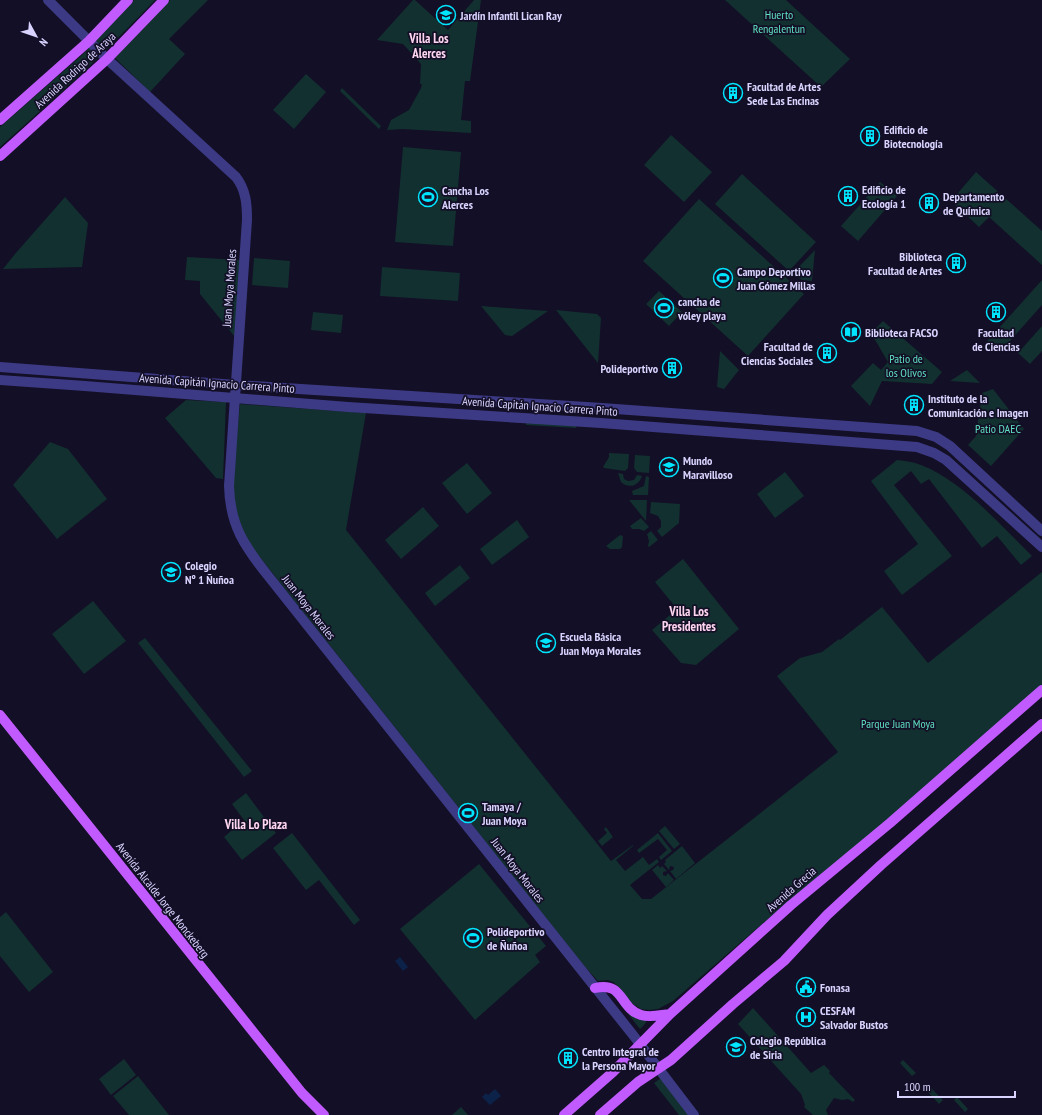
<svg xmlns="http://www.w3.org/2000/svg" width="1042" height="1115" viewBox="0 0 1042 1115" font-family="'PT Sans Narrow',sans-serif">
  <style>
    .green { fill: #12302f }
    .water { fill: #0c2248 }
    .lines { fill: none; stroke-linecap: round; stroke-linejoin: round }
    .minor { stroke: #3d3a85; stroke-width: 10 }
    .major { stroke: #c25bff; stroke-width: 10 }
    .labels { text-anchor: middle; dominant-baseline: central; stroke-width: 3.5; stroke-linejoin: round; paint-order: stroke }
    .park-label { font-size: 12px; fill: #5fe0c0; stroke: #130f26 }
    .poi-label { font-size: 12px; font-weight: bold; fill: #d9d4ff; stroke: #130f26; text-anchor: start }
    .street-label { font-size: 12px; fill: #d9d4ff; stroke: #130f26 }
    .neighbourhood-label { font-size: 13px; font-weight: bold; fill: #ffd6f0; stroke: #130f26 }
  </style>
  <rect width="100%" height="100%" fill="#130f26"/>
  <path class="green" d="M134,0H155C106,52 53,100 0,147V127L81,56Z
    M170,0H208L169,39L185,54L150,92L114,57Z
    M413,0H415L448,30L474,0H481L470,81H465L461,120L471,121V133L403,129L387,130L391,120L409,110L421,88L422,84H420L421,64L403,44L377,40Z
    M725,0H786L850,59L821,87Z
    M306,74L326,92L294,129L273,110Z
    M342,88L381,126L379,129L340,91Z
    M671,135L712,172L684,202L644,165Z
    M403,147L461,152L453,246L395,242Z
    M976,172L1042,231V265L989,217L979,227L951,201Z
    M742,174L816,242L789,271L715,204Z
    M880,182L897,196L858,241L841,226Z
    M65,197L88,223L82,267L3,269L15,254Z
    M699,199L804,294L748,356L643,261Z
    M815,250L812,281L802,280L792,274Z
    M187,257L240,260L235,337L200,294V281L185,280Z
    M254,258L290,261L288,288L252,285Z
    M382,267L460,273L458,301L380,296Z
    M1042,280V305L1003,349H980Z
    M659,291L682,312L669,326L646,304Z
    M481,306L548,311L512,336L505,335Z
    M556,310L597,314L601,318L598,363Z
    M313,312L343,315L341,333L311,330Z
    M883,321L942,372L932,384L882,381L870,406L851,386L873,363L881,370L888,362L871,333Z
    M1042,326V351L1030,364L1018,353Z
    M720,351L739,370L724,389L717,387Z
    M967,370L980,383L950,381Z
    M993,389L1024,429L991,466L968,445L976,436L982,393Z
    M186,400L226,402L223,479L216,478L165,418Z
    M240,404L366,413L346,530L611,861L633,845V846L616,860L625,871L643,857L649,865L657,859L659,862L630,885L642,899H651L838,752L777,676L800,658L822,652L839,639L840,640L882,607L928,663L1042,572V685L861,845L799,892L673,1001L658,1009L649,1010L641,1009L630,1002L620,988L613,982L608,980L598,981L585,967L251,546L237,518L232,488Z
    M526,420L577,423L576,428L526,425Z
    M50,442L68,449L107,499L57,539L13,485Z
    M609,453L629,454L628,468L625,471L604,468L603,467L609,457Z
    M635,455L650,456L649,473L637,472L634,468Z
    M897,460C905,461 914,462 921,465C964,482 999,524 1032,556L1021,565L997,536L982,548L929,479L921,484L911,471L894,485L952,556L902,595L884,571L918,544L871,481Z
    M467,463L492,493L467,514L442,483Z
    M785,472L804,496L775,518L757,494Z
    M618,473L623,474L624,479L628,481L634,480L637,475L642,476C639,486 629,489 621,482Z
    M646,476L649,477L648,495H633L632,491L644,486Z
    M629,500H647L646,521Z
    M651,502L680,504L679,523L662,537L657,531L661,527V521L658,516L650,513Z
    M423,507L439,526L401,559L385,540Z
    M641,518L649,527L644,531L639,529H632L630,526Z
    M517,520L529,537L492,565L480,549Z
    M651,531L658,540L649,547L648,546L649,541L647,534Z
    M620,535L623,536L622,547L620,549H610L606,546Z
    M683,559L739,629L696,665L681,663L652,630L677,609L655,582Z
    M460,565L470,578L435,606L425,593Z
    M93,601L126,641L84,674L52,634Z
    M145,638L252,771L244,777L138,643Z
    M246,793L276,833L242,860L224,837L244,820L232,804Z
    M665,826L680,844L674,849L659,831Z
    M606,827L613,837L602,846L598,841L607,833L604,829Z
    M292,833L360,920L354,925L319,880L306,890L273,848Z
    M658,833L672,851L661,860L659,857L667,850L658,839L639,853L637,850Z
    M682,846L695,863L676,879L670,871L673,870L674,867L670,866L669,870L664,864L666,862L665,860Z
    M479,864L546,946L535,955L540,962L475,1020L400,929Z
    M658,865L660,868L662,866L667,871L663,872V875L666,876L668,873L674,880L666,887L652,870Z
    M6,912L53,972L29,992L0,956V917Z
    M609,990L647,1020L645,1024L640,1029Z
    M753,1008L811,1073L824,1065L830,1071L829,1073L855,1100L853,1102L848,1099L842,1100L834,1098L826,1110L828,1115H813L804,1107L805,1105L801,1094L738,1024Z
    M124,1059L136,1075L111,1095L99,1079Z
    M903,1060L916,1073L912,1076L900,1063Z
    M138,1076L169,1115H129L113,1096Z
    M661,1078L689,1115H679L654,1083Z
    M931,1088L943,1100L939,1104L927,1091Z
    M957,1097L968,1109L965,1112L954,1100Z
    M461,1107L468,1115H452Z"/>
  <path class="water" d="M400,957L408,967L403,971L395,961Z
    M495,1089L501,1096L490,1105L482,1097L486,1093L488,1095Z"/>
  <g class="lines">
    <path class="minor" d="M48,0L107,59L236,177C246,190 247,204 247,220L229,486C230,526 245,547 269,577L633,1035L694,1115
      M0,367L236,385L602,408L917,431L936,437L950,446L1042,531
      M0,380L85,386L348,407L601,423L917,447L934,453L946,460L1042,547"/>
    <path class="major" d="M0,120L89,41L128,0
      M0,156L107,59L164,0
      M0,715L302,1093L324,1115
      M595,988C624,981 619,1008 641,1015C651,1018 660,1015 670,1014
      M564,1115L613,1072L670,1014L791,905L890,823L1042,690
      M600,1115L638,1082L671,1060L733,1004L784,961L827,915L881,865L1042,724"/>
  </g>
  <defs>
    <g id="school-ring" transform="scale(1)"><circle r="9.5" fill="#130f26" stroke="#00e5ff" stroke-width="1.5"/><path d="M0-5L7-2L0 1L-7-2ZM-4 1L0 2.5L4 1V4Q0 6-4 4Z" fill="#00e5ff"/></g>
    <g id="building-ring" transform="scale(1)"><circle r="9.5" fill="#130f26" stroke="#00e5ff" stroke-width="1.5"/><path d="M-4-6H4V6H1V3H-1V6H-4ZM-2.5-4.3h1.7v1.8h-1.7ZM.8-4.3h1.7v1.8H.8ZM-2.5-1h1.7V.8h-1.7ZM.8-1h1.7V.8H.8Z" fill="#00e5ff"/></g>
    <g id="stadium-ring" transform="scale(1)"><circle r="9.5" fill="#130f26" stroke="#00e5ff" stroke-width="1.5"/><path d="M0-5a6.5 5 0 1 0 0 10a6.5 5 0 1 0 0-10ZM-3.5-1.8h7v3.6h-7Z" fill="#00e5ff"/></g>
    <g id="library-ring" transform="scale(1)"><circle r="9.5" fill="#130f26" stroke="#00e5ff" stroke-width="1.5"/><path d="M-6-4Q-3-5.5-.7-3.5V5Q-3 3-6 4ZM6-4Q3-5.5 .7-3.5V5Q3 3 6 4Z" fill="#00e5ff"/></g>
    <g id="civic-ring" transform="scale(1)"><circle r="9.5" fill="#130f26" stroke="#00e5ff" stroke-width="1.5"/><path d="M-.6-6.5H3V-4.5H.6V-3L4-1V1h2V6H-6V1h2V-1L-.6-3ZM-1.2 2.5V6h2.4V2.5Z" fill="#00e5ff"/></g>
    <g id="hospital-ring" transform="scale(1)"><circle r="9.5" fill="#130f26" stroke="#00e5ff" stroke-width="1.5"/><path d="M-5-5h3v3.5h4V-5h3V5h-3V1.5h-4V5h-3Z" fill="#00e5ff"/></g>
  </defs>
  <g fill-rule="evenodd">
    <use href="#school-ring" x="446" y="15"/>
    <use href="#building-ring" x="733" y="93"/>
    <use href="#building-ring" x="870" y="136"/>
    <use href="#building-ring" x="848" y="196"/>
    <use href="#stadium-ring" x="428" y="197"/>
    <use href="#building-ring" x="929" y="203"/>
    <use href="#building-ring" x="956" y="263"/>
    <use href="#stadium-ring" x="723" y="278"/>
    <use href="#stadium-ring" x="664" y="308"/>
    <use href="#building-ring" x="996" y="312"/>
    <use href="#library-ring" x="851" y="332"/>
    <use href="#building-ring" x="827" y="353"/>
    <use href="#building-ring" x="672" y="368"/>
    <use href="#building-ring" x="914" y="405"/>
    <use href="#school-ring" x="669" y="467"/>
    <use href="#school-ring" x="171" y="572"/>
    <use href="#school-ring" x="546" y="643"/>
    <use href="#stadium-ring" x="468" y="813"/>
    <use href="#stadium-ring" x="473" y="938"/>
    <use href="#civic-ring" x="806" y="987"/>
    <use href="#hospital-ring" x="806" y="1017"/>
    <use href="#school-ring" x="736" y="1047"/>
    <use href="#building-ring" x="568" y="1058"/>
  </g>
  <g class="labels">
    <g class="park-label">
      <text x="779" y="14">Huerto<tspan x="779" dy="14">Rengalentun</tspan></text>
      <text x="906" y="358">Patio de<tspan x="906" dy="14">los Olivos</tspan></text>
      <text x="998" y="428">Patio DAEC</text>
      <text x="898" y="723">Parque Juan Moya</text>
    </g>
    <g class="poi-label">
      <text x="460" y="15">Jardín Infantil Lican Ray</text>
      <text x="747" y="86">Facultad de Artes<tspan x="747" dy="14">Sede Las Encinas</tspan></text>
      <text x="884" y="129">Edificio de<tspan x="884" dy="14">Biotecnología</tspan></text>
      <text x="862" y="189">Edificio de<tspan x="862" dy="14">Ecología 1</tspan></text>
      <text x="442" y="190">Cancha Los<tspan x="442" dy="14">Alerces</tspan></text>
      <text x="943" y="196">Departamento<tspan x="943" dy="14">de Química</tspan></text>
      <text x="942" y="256" text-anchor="end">Biblioteca<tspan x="942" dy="14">Facultad de Artes</tspan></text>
      <text x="737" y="271">Campo Deportivo<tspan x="737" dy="14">Juan Gómez Millas</tspan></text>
      <text x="678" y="301">cancha de<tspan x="678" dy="14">vóley playa</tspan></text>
      <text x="865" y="332">Biblioteca FACSO</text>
      <text x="996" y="332" text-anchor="middle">Facultad<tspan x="996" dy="14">de Ciencias</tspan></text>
      <text x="813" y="346" text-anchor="end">Facultad de<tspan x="813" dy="14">Ciencias Sociales</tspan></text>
      <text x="658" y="368" text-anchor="end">Polideportivo</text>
      <text x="928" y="398">Instituto de la<tspan x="928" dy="14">Comunicación e Imagen</tspan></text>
      <text x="683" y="460">Mundo<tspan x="683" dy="14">Maravilloso</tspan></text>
      <text x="185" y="565">Colegio<tspan x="185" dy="14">Nº 1 Ñuñoa</tspan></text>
      <text x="560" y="636">Escuela Básica<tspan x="560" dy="14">Juan Moya Morales</tspan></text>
      <text x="482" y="806">Tamaya /<tspan x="482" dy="14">Juan Moya</tspan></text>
      <text x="487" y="931">Polideportivo<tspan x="487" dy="14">de Ñuñoa</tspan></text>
      <text x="820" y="987">Fonasa</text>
      <text x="820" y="1010">CESFAM<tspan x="820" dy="14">Salvador Bustos</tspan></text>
      <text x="750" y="1040">Colegio República<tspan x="750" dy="14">de Siria</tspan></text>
      <text x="582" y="1051">Centro Integral de<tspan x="582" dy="14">la Persona Mayor</tspan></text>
    </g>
    <g class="street-label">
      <text transform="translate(75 70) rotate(-43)">Avenida Rodrigo de Araya</text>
      <text transform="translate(229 288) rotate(-86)">Juan Moya Morales</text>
      <text transform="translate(217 383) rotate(4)">Avenida Capitán Ignacio Carrera Pinto</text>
      <text transform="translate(540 406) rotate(4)">Avenida Capitán Ignacio Carrera Pinto</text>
      <text transform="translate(309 607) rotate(52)">Juan Moya Morales</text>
      <text transform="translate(518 870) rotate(52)">Juan Moya Morales</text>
      <text transform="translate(791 889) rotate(-41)">Avenida Grecia</text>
      <text transform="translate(163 900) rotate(52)">Avenida Alcalde Jorge Monckeberg</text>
    </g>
    <g class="neighbourhood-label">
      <text x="429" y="38">Villa Los<tspan x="429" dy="15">Alerces</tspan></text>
      <text x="689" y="611">Villa Los<tspan x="689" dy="15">Presidentes</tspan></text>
      <text x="256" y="824">Villa Lo Plaza</text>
    </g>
  </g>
  <g transform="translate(36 36) rotate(130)" stroke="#130f26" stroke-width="3" paint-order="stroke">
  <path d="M0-3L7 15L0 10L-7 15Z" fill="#d9d4ff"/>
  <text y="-6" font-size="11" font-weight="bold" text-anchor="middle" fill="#d9d4ff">N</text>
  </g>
  <path d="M898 1091v6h117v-6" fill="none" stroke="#d9d4ff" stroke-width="2"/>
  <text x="904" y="1091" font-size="12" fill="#d9d4ff" stroke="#130f26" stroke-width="3" paint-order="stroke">100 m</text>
</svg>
